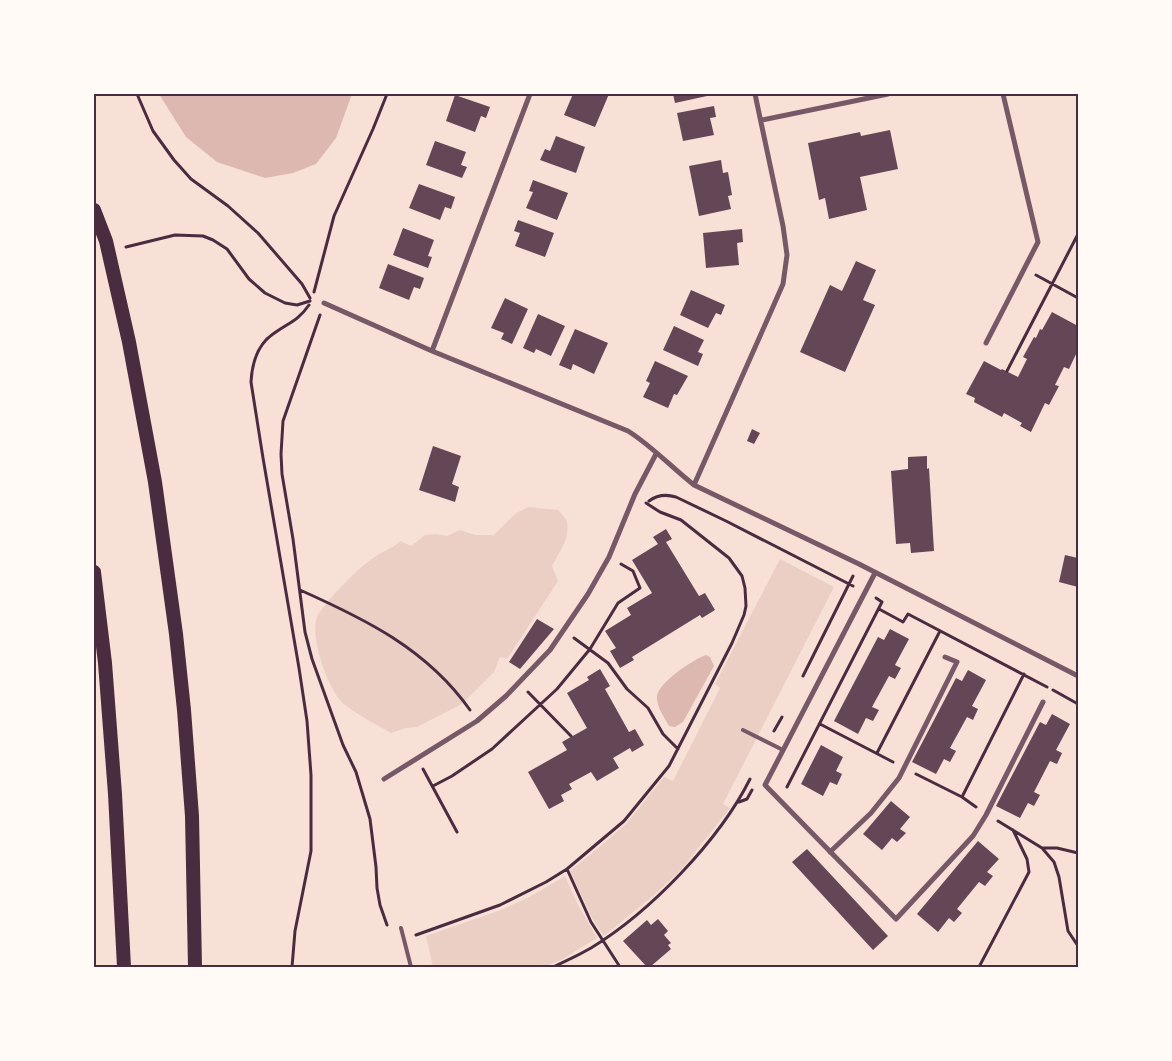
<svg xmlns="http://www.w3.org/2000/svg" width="1172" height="1061" viewBox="0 0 1172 1061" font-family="'Exo 2',sans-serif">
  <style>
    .green { fill: #ebcfc5 }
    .water { fill: #dcb8b0 }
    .building { fill: #644757 }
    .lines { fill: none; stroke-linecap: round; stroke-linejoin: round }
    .path { stroke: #4a2c40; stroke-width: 3 }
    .service { stroke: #755966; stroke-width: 4 }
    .minor { stroke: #755966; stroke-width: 5 }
    .trunk { stroke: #4a2c40; stroke-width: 14 }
    .neatline { fill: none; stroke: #4a2c40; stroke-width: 2 }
  </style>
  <rect width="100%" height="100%" fill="#f7e1d7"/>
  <path class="green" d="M529,507L558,510C561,513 566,518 567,522C571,537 558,554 552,566L558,581L507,659L500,657L494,672L462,704L417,727L406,728L391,733C376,724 359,716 345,705C329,693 309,637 317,617C320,610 339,588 346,582C357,570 371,558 385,551C391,547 395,547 400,541L411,546L425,535L436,534L447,536L460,530L475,535H494L516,513Z
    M780,559L834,587L723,804L730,808L681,870L654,895L604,936L592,918L570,871L603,844L627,823L664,777L673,781L720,688L715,684Z
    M565,876L577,903L597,938L561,960L543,967H433L426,936L501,910L531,896Z"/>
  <path class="water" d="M159,94H352L336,138L316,164L293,173L265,178L217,162L186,137Z
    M706,655L710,657L714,666L683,722L675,727L669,726C664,717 656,706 657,696C659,682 694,659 706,655Z"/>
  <path class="building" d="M573,94H609L595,127L564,115Z
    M673,94H707V96L675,103Z
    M455,95L490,107L486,118L481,116L475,132L446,121Z
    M714,106L716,117L710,118L714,135L683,141L677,113Z
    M890,130L898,169L860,177L867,210L829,219L825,198L819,200L808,143L860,132L861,136Z
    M556,136L585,147L576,173L540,160L545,149L550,151Z
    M435,141L466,152L461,165L467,167L462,178L426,165Z
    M721,160L723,173L728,172L732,195L728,196L731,209L699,216L689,166Z
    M533,180L568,193L557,220L526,208L533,192L529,191Z
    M419,184L455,197L451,209L445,207L440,220L409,208Z
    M518,220L554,233L545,257L515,246L520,233L514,231Z
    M403,228L434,240L428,256L432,257L428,268L393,255Z
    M742,229L743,242L737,243L739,265L706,268L703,233Z
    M856,261L876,270L863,300L875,305L845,372L800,352L830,285L842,291Z
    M388,264L424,278L420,289L414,287L409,300L379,288Z
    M691,290L725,305L721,315L716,313L708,328L680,315Z
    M505,298L528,309L512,344L501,339L504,333L491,328Z
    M1052,312L1078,326V350L1069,369L1064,367L1055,385L1059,386L1049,405L1045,403L1031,432L1020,426L1022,423L1004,413L1002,417L974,402L975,398L966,394L984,361L1001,370L1002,369L1018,377L1027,359L1023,357L1034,337L1036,338L1040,329L1042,330Z
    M538,314L565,326L551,356L536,349L534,353L523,348Z
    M674,326L704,340L698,352L703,354L698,366L663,350Z
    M575,329L608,343L594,374L573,364L571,370L559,365Z
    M655,361L688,376L677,395L674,394L668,408L643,397L650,383L646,381Z
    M752,429L760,433L754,444L747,441Z
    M433,446L461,456L452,484L459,487L455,502L419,490Z
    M927,456V469L929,468L934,551L911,553L910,543L896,544L891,471L908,469V457Z
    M666,529L672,539L666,542L699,596L705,593L715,610L702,618L700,615L632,657L634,660L620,668L610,651L616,648L605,631L631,615L627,608L652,593L632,560L658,544L653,537Z
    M1065,555L1078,558V587L1059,582Z
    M537,619L554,629L520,669L509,662Z
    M890,629L909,639L895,665L901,668L895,679L889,676L872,707L879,710L873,721L866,718L858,734L834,721L878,637L884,640Z
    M600,669L610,686L605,689L629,732L635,729L644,745L632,752L630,748L613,758L619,768L597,781L591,772L569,784L572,789L561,795L564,801L549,809L528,772L567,750L562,742L587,728L567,693L589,680L587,677Z
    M968,670L986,680L972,706L978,709L973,720L967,717L950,748L956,751L950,762L944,759L936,774L912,762L956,678L962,681Z
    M1052,714L1070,724L1056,750L1062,753L1057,764L1050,761L1034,792L1040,795L1034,806L1028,803L1020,818L996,806L1040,722L1046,725Z
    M821,745L843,757L836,771L842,774L837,785L830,782L823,796L801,784Z
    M891,801L910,817L900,829L906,833L897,842L892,838L882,850L863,834Z
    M978,841L999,859L987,872L993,876L985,886L979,882L957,909L962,913L954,922L949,918L938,932L917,914Z
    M807,849L888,936L873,950L792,862Z
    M658,919L668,931L664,935L671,943L668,945L671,949L650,967H647L623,941L647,920L651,925Z"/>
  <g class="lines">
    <path class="path" d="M137,94L153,131L174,160L191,179L228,206L258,233L302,284L310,298
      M126,247L175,235L203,236L213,240L227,249L249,279L265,293L285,303L297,305L310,301
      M1036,275L1078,298
      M314,292L334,216L373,129L387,94
      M320,315L283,421L281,454L282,474L293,539L305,632L312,659L343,745L356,772L370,819L376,867L377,888L380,905L387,925
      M1007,371L1078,234
      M649,501C657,495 666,494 676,497L726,521L853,586
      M300,590C365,619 427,649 470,710
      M879,609L903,622L908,614L1047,687
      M574,638L608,663L627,689L648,708L663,734L678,749
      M803,676L853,576
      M1053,690L1078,704
      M528,692L571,736
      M820,724L893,762
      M774,731L782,717
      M877,753L940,631
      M423,769L457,832
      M916,774L962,797L976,807
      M433,786L452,776L492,749L557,689L590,649L618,603L640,588L633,571L621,564
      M787,787L882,602L876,598
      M962,797L1024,674
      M739,802L747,799L752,790
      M998,821L1042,848L1054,862L1059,877L1068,931L1078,946
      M1042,848H1057L1078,853
      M567,869L624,821L669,766L732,643L744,615L746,606L745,588L742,576L729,558L681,520L660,512L646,503
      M416,935L500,905L546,882L567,869L591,922L620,967
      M292,967L295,931L311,851V775L307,721L299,668L263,458L251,382C252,363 257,345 273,334C288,323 298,321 309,305
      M553,967C566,961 579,955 591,948C650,912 719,841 750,779
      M979,967L1029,872L1027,859L1013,830
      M1077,967L1078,965"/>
    <path class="service" d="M743,730L783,750
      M401,928L411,967"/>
    <path class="minor" d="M762,120L888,94
      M324,303L432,351L628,431C652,446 672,468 694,485L859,564L1078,676
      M986,343L1038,242L1003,94
      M432,351L530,94
      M694,485L776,300L783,284L787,255L783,226L755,94
      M875,573L765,785L896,919L973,836L986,815L1043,702
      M384,779L477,721L506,696L550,650L588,594L609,557L635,494L656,454
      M830,852L871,813L899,778L957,662L945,657"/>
    <path class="trunk" d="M94,210L106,241L129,342L155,482L176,634L184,710L192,816L195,967
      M94,572L105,663L115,794L124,967"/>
  </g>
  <rect width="1172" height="1061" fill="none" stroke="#fffaf5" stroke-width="190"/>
  <rect x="95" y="95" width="982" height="871" class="neatline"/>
</svg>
